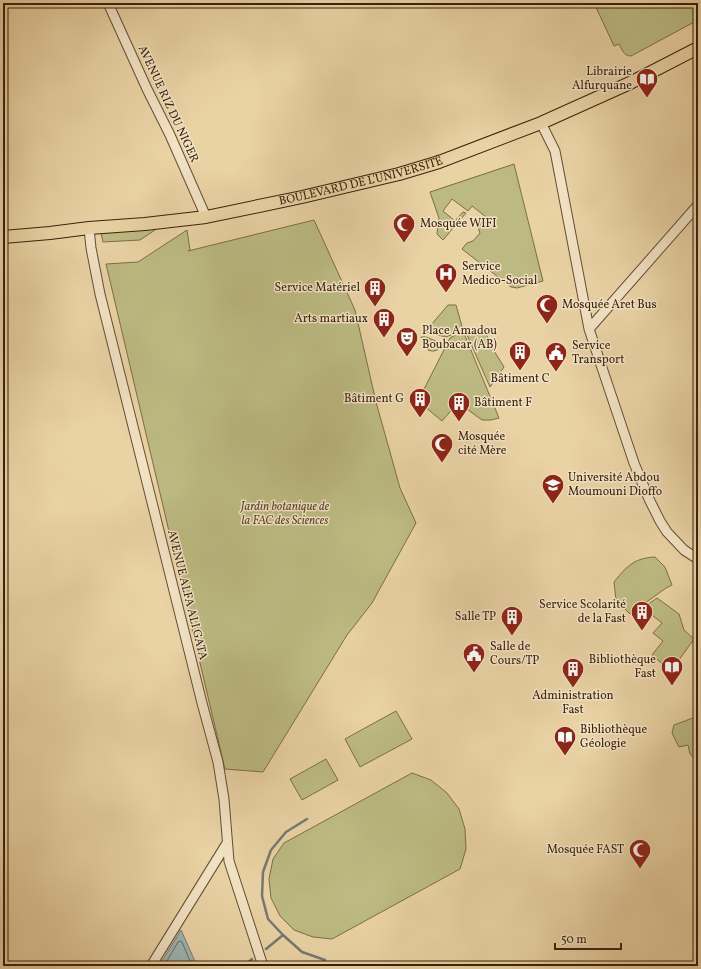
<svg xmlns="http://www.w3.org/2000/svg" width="701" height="969" viewBox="0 0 701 969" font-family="Vollkorn,serif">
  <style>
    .green { fill: #bcba82; stroke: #7c6d47 }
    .water { fill: #9db5b2; stroke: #767970 }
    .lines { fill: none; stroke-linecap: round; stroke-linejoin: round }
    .shore { stroke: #6c6a5f; stroke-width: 1 }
    .stream { stroke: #767970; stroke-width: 2.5 }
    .minor-casing { stroke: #664c32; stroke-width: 11 }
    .major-casing { stroke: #3b200c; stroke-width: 14 }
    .minor { stroke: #f1e2c4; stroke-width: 9 }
    .major { stroke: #e9d2a4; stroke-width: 12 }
    .labels { text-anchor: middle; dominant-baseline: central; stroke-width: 3; stroke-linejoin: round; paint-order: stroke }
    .poi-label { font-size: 12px; fill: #3b200c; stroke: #f1e2c4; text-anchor: start }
    .street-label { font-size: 12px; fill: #3b200c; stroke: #f1e2c4 }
    .park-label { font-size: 12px; font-style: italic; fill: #5b462a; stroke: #f1e2c4 }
  </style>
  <rect width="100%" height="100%" fill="#e9d2a4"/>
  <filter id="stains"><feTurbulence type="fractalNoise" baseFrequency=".005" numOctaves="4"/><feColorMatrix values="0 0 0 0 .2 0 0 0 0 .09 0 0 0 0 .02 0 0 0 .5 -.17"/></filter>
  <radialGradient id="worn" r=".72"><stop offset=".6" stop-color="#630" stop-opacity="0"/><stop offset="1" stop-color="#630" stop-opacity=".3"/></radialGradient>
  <path class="green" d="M594,3H698V20L631,56C624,56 622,50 619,44L614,46Z
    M514,164L543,281L517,288L511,287L462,249L467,243L473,241L480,233L478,227L486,217L472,206L468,211L452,199L443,211L455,221L463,212L466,213L443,240L437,234L439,218L430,192Z
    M314,220L355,310L376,402L400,488L416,523L372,603L347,635L263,772L225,769L106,264L138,262L187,230L190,250L188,251Z
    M154,228L155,230L140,240L103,242L101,233Z
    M448,305H456L463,330L446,337L423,331L431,325Z
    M463,331L499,418L491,420H482L460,404L456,405L442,421L418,401L450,338Z
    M485,331L491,346L504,367L490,387L467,335Z
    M421,337H426L443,344C439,349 436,353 428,350L427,345Z
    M655,557L665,567L672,585L666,588L630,614L616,600L614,582C621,573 630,562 642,559C646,558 650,557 655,557Z
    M657,598L679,614L684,630L694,639L671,671L652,655L663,641L653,633L662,623L643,608Z
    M396,711L412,739L360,767L345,739Z
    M698,716V763L690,754L688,745L679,747L672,733L674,725Z
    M326,759L338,780L302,800L290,779Z
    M412,773L431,780L447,793L459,809L465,829L466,849L460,869L332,939L313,937L294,930L280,916L271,898L269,879L273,859L284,843Z"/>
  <path class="water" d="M181,930L197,966H159Z"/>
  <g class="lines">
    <path class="shore" d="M164,966L178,942L180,941L182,942L192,966"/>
    <path class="stream" d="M307,819L286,832L271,850L263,872L262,896L268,919L283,935L302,952L325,960
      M266,949L283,935
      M244,966L252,959"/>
    <g class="minor-casing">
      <path id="minor" d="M108,3L147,89L170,135L206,217
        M541,123L555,151L589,329L634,463L649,499L660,521L667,532L684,550L698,559
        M89,228L91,248L100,294L202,703L218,762L224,799L229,861L263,966
        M589,329L698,205
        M151,966L227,843"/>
    </g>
    <g class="major-casing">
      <g id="major">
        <path id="s1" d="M3,237L50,233L89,228L145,224L206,217L302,197L399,174L439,162L541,123L630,83L698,48"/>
      </g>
    </g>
    <use href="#minor" class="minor"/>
    <use href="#major" class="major"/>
  </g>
  <defs>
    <g id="library-pin" transform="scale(1.15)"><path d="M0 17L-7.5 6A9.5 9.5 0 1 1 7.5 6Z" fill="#8f2418" stroke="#f1e2c4"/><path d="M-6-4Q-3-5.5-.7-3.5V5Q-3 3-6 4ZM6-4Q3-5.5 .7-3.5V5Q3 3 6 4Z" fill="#fff"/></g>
    <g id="mosque-pin" transform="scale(1.15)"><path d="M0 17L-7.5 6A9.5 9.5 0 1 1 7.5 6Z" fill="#8f2418" stroke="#f1e2c4"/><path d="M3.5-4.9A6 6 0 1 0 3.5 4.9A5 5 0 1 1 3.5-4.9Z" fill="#fff"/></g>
    <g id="hospital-pin" transform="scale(1.15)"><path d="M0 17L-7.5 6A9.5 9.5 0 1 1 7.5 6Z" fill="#8f2418" stroke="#f1e2c4"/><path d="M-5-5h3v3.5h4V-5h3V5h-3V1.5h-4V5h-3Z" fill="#fff"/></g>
    <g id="building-pin" transform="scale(1.15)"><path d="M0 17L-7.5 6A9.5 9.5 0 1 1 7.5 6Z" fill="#8f2418" stroke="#f1e2c4"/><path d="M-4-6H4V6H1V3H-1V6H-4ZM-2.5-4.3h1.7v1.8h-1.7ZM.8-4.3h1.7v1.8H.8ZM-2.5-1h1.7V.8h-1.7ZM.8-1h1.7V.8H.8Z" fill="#fff"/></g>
    <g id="theatre-pin" transform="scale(1.15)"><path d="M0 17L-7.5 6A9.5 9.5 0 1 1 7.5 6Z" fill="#8f2418" stroke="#f1e2c4"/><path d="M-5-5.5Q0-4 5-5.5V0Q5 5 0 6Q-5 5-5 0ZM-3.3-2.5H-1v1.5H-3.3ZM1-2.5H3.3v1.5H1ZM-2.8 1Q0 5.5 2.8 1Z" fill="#fff"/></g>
    <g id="civic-pin" transform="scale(1.15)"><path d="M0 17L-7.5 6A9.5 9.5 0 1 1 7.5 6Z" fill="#8f2418" stroke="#f1e2c4"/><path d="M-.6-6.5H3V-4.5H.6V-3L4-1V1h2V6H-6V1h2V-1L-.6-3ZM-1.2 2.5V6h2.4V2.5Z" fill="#fff"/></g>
    <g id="university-pin" transform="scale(1.15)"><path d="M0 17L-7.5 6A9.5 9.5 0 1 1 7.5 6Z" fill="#8f2418" stroke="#f1e2c4"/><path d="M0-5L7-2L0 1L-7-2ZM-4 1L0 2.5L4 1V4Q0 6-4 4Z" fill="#fff"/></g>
  </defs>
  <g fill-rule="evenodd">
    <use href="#library-pin" x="647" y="79"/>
    <use href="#mosque-pin" x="404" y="224"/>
    <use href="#hospital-pin" x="446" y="274"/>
    <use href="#building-pin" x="375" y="288"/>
    <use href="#mosque-pin" x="547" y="305"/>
    <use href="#building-pin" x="384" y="319"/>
    <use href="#theatre-pin" x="407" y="338"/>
    <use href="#building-pin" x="520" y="352"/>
    <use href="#civic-pin" x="556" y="353"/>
    <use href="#building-pin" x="420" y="399"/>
    <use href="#building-pin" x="459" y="403"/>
    <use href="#mosque-pin" x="442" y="444"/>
    <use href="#university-pin" x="553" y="485"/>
    <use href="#building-pin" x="642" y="612"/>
    <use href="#building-pin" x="512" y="617"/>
    <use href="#civic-pin" x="474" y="654"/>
    <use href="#library-pin" x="672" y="667"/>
    <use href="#building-pin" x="573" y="669"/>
    <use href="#library-pin" x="565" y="737"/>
    <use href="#mosque-pin" x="640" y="850"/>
  </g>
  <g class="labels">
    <g class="poi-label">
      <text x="632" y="72" text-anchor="end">Librairie<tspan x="632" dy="14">Alfurquane</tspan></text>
      <text x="420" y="224">Mosquée WIFI</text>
      <text x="462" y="267">Service<tspan x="462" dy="14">Medico-Social</tspan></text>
      <text x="360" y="288" text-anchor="end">Service Matériel</text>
      <text x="562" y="305">Mosquée Aret Bus</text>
      <text x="368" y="319" text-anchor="end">Arts martiaux</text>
      <text x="422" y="331">Place Amadou<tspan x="422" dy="14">Boubacar (AB)</tspan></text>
      <text x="572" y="346">Service<tspan x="572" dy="14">Transport</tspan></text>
      <text x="520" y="379" text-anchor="middle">Bâtiment C</text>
      <text x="404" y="399" text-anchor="end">Bâtiment G</text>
      <text x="474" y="403">Bâtiment F</text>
      <text x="458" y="437">Mosquée<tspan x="458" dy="14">cité Mère</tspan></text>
      <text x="568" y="478">Université Abdou<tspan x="568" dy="14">Moumouni Dioffo</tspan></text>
      <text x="626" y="605" text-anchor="end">Service Scolarité<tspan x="626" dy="14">de la Fast</tspan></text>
      <text x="496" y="617" text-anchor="end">Salle TP</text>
      <text x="490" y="647">Salle de<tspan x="490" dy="14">Cours/TP</tspan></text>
      <text x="656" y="660" text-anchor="end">Bibliothèque<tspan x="656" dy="14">Fast</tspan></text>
      <text x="573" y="696" text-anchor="middle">Administration<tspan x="573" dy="14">Fast</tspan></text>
      <text x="580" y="730">Bibliothèque<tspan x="580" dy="14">Géologie</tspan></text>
      <text x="624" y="850" text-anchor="end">Mosquée FAST</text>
    </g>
    <g class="street-label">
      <text transform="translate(168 104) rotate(65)">AVENUE RIZ DU NIGER</text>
      <text stroke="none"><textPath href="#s1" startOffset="363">BOULEVARD DE L'UNIVERSITÉ</textPath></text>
      <text transform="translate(187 595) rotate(76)">AVENUE ALFA ALI GATA</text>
    </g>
    <g class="park-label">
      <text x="285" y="507">Jardin botanique de<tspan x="285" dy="14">la FAC des Sciences</tspan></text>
    </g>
  </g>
  <rect width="701" height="969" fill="none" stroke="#e9d2a4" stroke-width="16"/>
  <rect x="4" y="4" width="693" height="961" fill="none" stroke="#3b200c" stroke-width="2"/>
  <rect x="8" y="8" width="685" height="953" fill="none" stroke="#3b200c"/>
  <path d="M555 943v6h66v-6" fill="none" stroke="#3b200c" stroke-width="2"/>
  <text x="561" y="943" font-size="12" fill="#3b200c" stroke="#f1e2c4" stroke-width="3" paint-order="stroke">50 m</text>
  <rect width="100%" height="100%" filter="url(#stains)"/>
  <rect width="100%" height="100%" fill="url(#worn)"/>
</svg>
